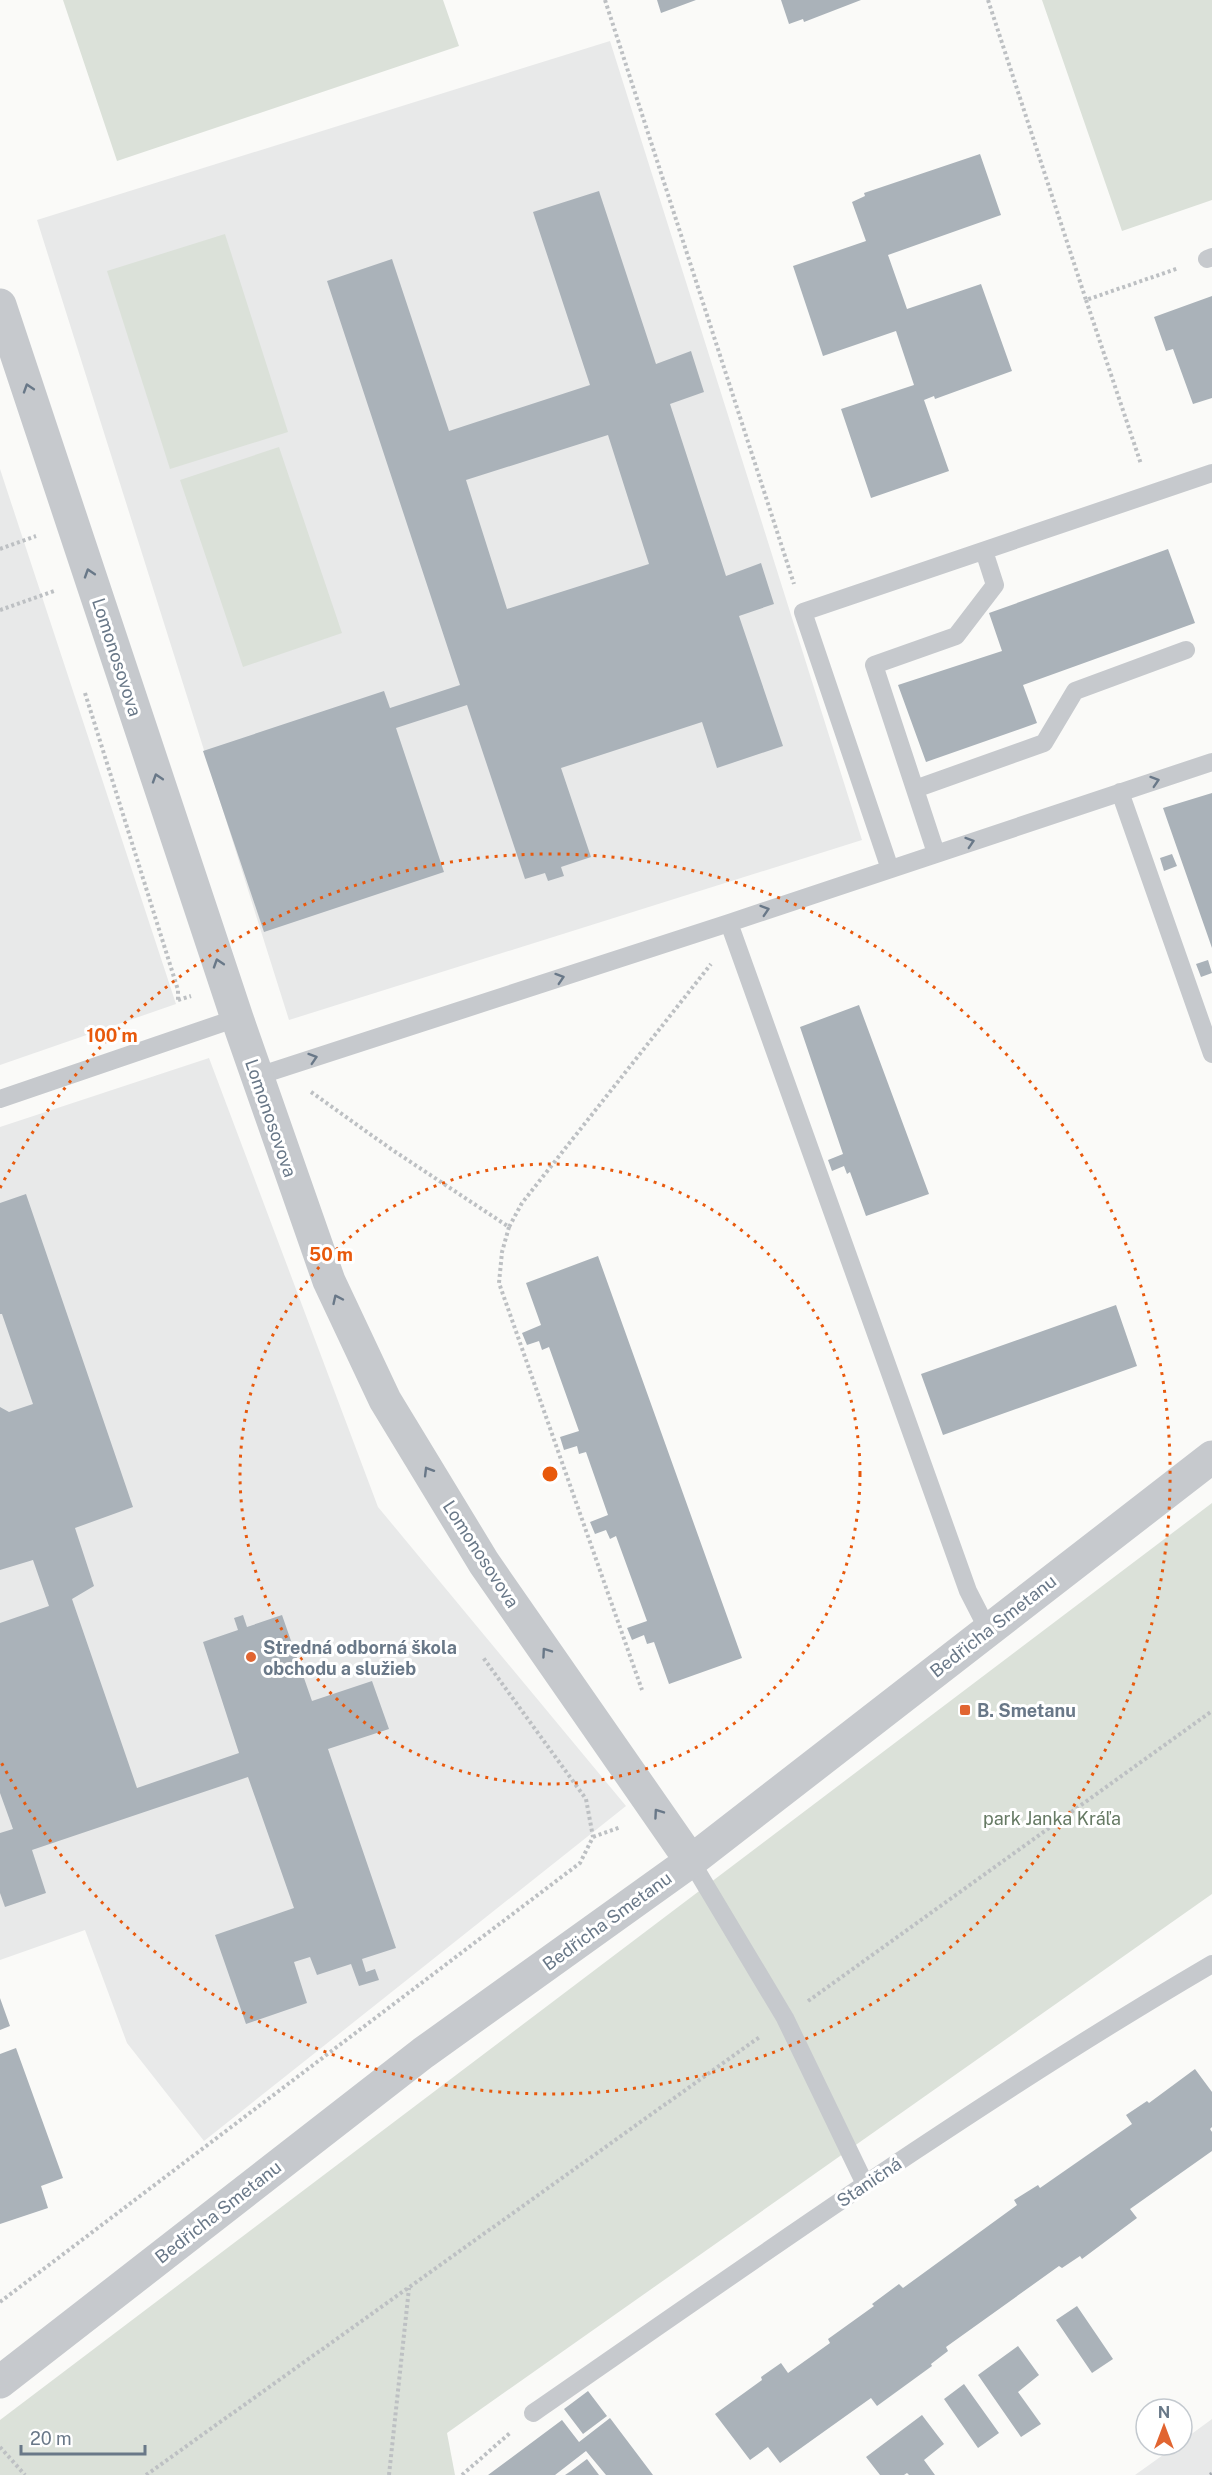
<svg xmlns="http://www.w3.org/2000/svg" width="1212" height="2475" viewBox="0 0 1212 2475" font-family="'Public Sans',sans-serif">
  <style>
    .built { fill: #e8e9e9 }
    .green { fill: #dbe1d9 }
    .building { fill: #aab2b9; fill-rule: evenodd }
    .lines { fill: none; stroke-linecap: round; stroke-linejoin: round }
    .path { stroke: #bdc0c3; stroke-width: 4; stroke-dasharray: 3 3; stroke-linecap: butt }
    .service { stroke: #c6c9cd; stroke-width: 18 }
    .minor { stroke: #c6c9cd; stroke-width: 33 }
    .rail { stroke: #a6acb2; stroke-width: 4.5; stroke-dasharray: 9 4.5; stroke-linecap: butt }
    .oneway { stroke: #697888 }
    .ring { fill: none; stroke: #e8590c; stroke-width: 3; stroke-dasharray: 3 6 }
    .poi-dot { fill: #e16531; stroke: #fff; stroke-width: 2 }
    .labels { text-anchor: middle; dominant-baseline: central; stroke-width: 6; stroke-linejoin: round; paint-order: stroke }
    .street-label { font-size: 18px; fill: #697888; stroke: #fff }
    .poi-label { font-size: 18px; font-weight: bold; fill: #697888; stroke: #fff; text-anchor: start }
    .park-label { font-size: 18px; fill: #667a64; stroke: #fff }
    .centre { fill: #e8590c; stroke: #fff; stroke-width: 3 }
    .ring-label { font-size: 18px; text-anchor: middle; font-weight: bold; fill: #e8590c; stroke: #fff; stroke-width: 6; stroke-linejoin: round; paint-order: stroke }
  </style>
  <rect width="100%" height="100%" fill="#fafaf8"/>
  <path class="built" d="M610,41L862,840L289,1020L37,220Z
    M0,469L176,1004L0,1065Z
    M209,1058L378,1507L626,1806L204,2141L127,2043L85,1930L0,1960V1127Z
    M1212,2419V2475H1135L1177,2445H1182V2441Z"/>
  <path class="green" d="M63,0H443L459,46L117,161Z
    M1042,0H1212V200L1122,231Z
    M225,234L288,432L170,469L107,271Z
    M279,447L342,633L243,667L180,480Z
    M1212,1503V1894L447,2433L455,2475H0V2420Z"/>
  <path class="building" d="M657,0H696L661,13Z
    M781,0H861L804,22L803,19L789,24Z
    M980,154L1001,215L888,255L907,309L981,284L1012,371L935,399L934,396L924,400L949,471L871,498L841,409L914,385L896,331L823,356L793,266L866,241L852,202L865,196L864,193Z
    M599,191L656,364L691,351L704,392L670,404L726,576L761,563L774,604L739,616L783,746L717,768L702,722L561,768L591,857L561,867L564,876L548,881L545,873L525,879L467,705L396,728L444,872L264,932L203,751L384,691L390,708L460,685L327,281L392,259L449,431L590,385L533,212ZM608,435L649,564L507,609L466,480Z
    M1212,296V398L1193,404L1173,349L1166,351L1154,317Z
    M1168,549L1195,623L1023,685L1037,723L926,762L898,685L1002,651L989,613Z
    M1212,793V948L1163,808Z
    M1172,854L1177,866L1164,871L1160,858Z
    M1208,960L1212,973L1201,977L1196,964Z
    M859,1005L929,1194L866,1216L850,1172L847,1174L844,1166L832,1171L828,1160L843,1154L800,1027Z
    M26,1194L133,1507L75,1528L94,1586L72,1599L137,1788L239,1753L203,1642L238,1630L234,1618L243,1615L247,1627L282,1615L312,1701L372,1681L389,1729L328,1749L396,1948L362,1959L366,1972L375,1969L379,1980L359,1986L351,1964L317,1975L310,1957L294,1962L307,2003L246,2024L215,1935L294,1908L248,1777L32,1850L46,1893L5,1907L0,1893V1833L13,1829L0,1793V1623L49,1606L33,1560L0,1570V1407L9,1412L33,1404L2,1314H0V1203Z
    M598,1256L742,1658L669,1684L654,1642L647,1644L644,1635L632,1640L627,1628L647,1621L616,1536L610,1539L606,1530L595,1534L590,1522L608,1515L586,1452L579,1454L577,1446L564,1450L560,1437L579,1431L549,1347L542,1350L539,1341L527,1345L522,1333L541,1325L526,1283Z
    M1116,1305L1137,1366L943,1435L921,1374Z
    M0,1998L10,2026L0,2030Z
    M16,2048L63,2178L41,2186L48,2208L0,2224V2054Z
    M1195,2069L1212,2092V2127L1210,2129L1212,2132V2151L1130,2209L1137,2218L1082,2259L1080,2256L1062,2268L1059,2266L946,2347L948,2351L931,2364L932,2366L877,2406L871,2398L780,2463L768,2447L750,2460L715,2414L762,2380L761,2377L781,2363L788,2373L830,2343L828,2339L874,2306L872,2304L899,2284L903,2288L1017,2205L1014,2200L1038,2185L1040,2188L1132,2124L1126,2115L1147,2101L1149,2103Z
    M1077,2306L1113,2359L1092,2373L1056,2320Z
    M1018,2346L1039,2375L1018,2392L1041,2424L1021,2437L978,2375Z
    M964,2384L999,2433L978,2448L944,2399Z
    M588,2391L607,2416L583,2434L564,2409Z
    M922,2415L944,2444L924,2460L935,2475H909L907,2473L904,2475H880L866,2457Z
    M610,2418L653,2475H606L586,2451L555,2475H488L562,2420L579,2442Z
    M587,2459L599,2475H565L571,2471Z"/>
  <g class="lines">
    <path class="path" d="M605,0L794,584
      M988,0L1086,300L1179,268
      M1086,300L1141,464
      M0,549L36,536
      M0,610L54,591
      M85,693L178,990V1001
      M178,1000L191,996
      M311,1092L391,1149L509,1227L522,1203L711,964
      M509,1227L502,1252L499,1283L642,1690
      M593,1837L621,1827
      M808,2001L1212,1711
      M0,2302L580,1863L593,1837L586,1799L482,1656
      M0,2447L25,2475
      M146,2475L761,2036
      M389,2475L409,2288
      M462,2475L511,2432"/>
    <path class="service" d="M1207,259L1212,257
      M915,789L1044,743L1075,691L1186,650
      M1120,792L1212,1054
      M936,853L874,665L956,636L995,585L984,551
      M890,869L803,612L1212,473
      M729,923L968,1591L988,1630
      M258,1076L729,923L1212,762
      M0,1099L237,1018
      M691,1861L785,2018L865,2184
      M533,2413C756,2259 978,2101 1212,1964"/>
    <path class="minor" d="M0,305L237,1018L329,1281L385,1400L484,1563L691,1861
      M0,2382L423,2053L691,1861L1212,1457"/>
    <path class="rail" d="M1210,2475L1212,2474"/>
  </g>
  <defs><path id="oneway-chevron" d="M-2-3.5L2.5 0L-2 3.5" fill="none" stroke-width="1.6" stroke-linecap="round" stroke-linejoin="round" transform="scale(1.5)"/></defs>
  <g class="oneway">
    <use href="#oneway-chevron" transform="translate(28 388) rotate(-108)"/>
    <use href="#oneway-chevron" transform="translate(89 573) rotate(-108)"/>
    <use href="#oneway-chevron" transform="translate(157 778) rotate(-108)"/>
    <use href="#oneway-chevron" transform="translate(1155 781) rotate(-18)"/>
    <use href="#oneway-chevron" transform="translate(970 842) rotate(-18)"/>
    <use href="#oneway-chevron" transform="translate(765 910) rotate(-18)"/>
    <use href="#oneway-chevron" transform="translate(218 963) rotate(-108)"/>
    <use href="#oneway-chevron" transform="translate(560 978) rotate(-18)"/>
    <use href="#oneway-chevron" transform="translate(313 1058) rotate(-18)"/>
    <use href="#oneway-chevron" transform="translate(337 1299) rotate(-115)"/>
    <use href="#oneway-chevron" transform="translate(428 1471) rotate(-121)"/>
    <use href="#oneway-chevron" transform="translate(546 1652) rotate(-125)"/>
    <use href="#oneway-chevron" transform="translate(658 1813) rotate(-125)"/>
  </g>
  <g class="ring">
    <circle cx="550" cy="1474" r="310"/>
    <path d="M0 1188A620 620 0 1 1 0 1760"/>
  </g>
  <g class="poi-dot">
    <circle cx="251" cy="1657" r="6"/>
    <rect x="959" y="1704" width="12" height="12" rx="3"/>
  </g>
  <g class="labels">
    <g class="street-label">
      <text transform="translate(117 657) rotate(72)">Lomonosovova</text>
      <text transform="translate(271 1118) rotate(71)">Lomonosovova</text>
      <text transform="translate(481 1554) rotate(57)">Lomonosovova</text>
      <text transform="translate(993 1626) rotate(-38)">Bedřicha Smetanu</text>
      <text transform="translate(607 1921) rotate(-36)">Bedřicha Smetanu</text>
      <text transform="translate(869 2182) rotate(-34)">Staničná</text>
      <text transform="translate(218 2212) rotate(-38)">Bedřicha Smetanu</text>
    </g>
    <g class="poi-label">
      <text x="263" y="1647">Stredná odborná škola<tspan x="263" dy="21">obchodu a služieb</tspan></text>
      <text x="977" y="1710">B. Smetanu</text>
    </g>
    <g class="park-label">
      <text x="1052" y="1818">park Janka Kráľa</text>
    </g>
  </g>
  <circle cx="550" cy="1474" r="9" class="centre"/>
  <g class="ring-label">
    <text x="112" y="1042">100 m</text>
    <text x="331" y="1261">50 m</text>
  </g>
  <g transform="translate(1164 2427)"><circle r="28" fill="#ffffff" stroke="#c3c9cf" stroke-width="1.5"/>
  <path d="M0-4.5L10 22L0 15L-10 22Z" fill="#e16531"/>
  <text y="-9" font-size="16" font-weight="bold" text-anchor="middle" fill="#697888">N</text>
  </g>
  <path d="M21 2445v9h124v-9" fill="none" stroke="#697888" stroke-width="3"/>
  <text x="30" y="2445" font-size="18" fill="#697888" stroke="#ffffff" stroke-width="4.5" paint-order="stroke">20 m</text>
</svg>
